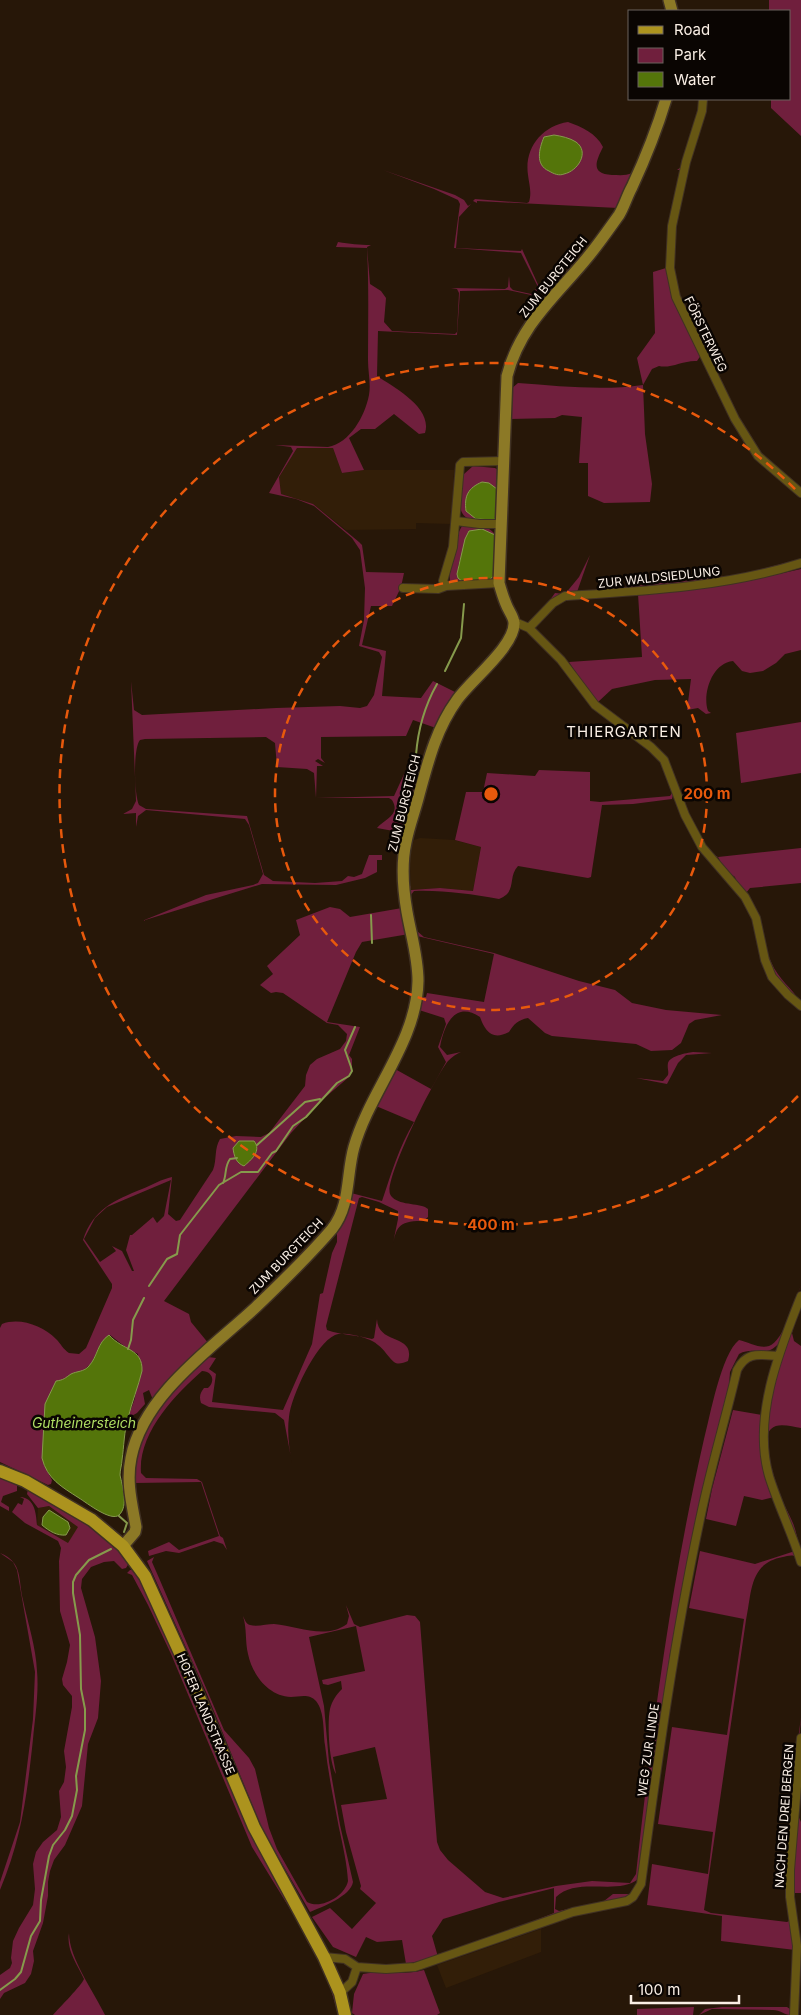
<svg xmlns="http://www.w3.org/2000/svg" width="801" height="2015" viewBox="0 0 801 2015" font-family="Inter,sans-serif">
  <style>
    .built { fill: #321e08 }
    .green { fill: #701f3d; fill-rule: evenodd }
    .water { fill: #54750a; stroke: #869a4c }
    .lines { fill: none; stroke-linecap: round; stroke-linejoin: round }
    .stream { stroke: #869a4c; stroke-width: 2 }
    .street-casing { stroke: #403123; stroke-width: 10 }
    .secondary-casing { stroke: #403123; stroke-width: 14 }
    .primary-casing { stroke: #403123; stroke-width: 15 }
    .street { stroke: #665613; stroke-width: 8 }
    .secondary { stroke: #8c7926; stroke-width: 11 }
    .primary { stroke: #ac931e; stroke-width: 12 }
    .ring { fill: none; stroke: #e8590c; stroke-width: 2.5; stroke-dasharray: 9 6 }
    .labels { text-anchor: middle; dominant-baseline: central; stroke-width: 5; stroke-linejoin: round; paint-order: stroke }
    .street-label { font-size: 12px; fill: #faefe5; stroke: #0a0502 }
    .water-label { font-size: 14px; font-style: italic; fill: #afde63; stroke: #0a0502 }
    .quarter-label { font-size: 15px; letter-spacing: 1px; fill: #faefe5; stroke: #0a0502 }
    .centre { fill: #e8590c; stroke: #0a0502; stroke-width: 2.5 }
    .ring-label { font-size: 15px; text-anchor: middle; font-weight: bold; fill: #e8590c; stroke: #0a0502; stroke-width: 5; stroke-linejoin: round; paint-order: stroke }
  </style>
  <rect width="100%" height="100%" fill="#271708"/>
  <path class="built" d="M297,448H333L342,473L364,470H454L452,524L416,523V529L346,530L313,504L281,494L279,477Z
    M420,838L454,840L481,847L473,891L440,888L411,890L410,860L412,846L414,840Z
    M49,1506L79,1527L68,1544L37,1525L38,1508Z
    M541,1929V1952L446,1988L437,1965Z"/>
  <path class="green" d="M769,0H801V136L771,108V99H790V11H769Z
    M702,99L688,153L668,267L701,355L697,361C684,360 670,369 659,366L652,369L643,385L645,434L652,484L650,502L604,503L588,496V463H579L582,417L562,415L555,418L510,419L511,389L518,383C560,386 602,391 643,385L637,358L655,333L653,272L666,268L682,170H677L681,167Z
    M568,122C582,127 596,133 603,147C596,161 590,174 612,175C619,175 626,176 632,173L634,176L618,208L477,201V203L473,201L475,199L527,203L529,202C532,192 529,184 528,175C524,148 542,126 568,122Z
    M383,170L455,195L464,200L468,206L471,204L459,217L456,248L521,251L522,249L540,289L531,295L508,290L460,291L457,335L378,331L377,376C394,387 433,408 425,433L419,434L394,414L375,429H361L349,438L364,470L342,473L333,448H297L279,477L281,494L313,504L359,542L362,545L366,572L404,573L401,587L392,606H371L362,645L386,651L382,696L421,698L433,681L457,693L449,700L436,728L413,720L406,736L321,737V758L325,763L318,759L315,761L323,766H317L316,798L394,796L405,772L417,766L422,768L400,834L399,832L377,828C385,819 401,815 392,800L389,798H316L314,773L307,769L277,767L275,743L266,737L145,739L140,740C133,748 134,794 139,805L146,809L247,816L264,875L273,881L315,883L342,881L348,876L354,877L362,874L369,855H382V860H377V872L365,878L336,885L262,884L142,921L206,895L253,885L258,883L263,874L249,825L245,819L146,810L138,816L136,827V813L123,814L132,809L136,801L131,681L134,710L142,715L276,708L340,706L360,708L367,706L374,695L382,657L379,652L359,646L364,620L365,588L360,550L352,538L314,506L296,499L269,493L293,451L291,447L275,445L328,447C350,443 365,416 369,395C371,384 368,372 368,360C368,323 369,286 367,248L336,247L338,242C350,244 359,245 371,245L367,247L370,284L381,291L386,298L384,322L392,331L455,334L457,332L459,293L457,289L451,288L505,289L508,287L509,276L510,287L513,290L531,294L537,288V285L521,253L454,248L460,204L458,200L434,189Z
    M473,466L495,468L498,470L496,521C476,521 458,524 460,498C461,490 461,482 464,474Z
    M463,525C477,525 489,524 497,537L495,577L491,581L460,559L458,567L463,582L450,581C448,571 456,532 463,525Z
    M590,555L577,592L738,575L801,559V560C727,585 642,589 564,595C549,599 544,613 533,623L555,593L565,594L579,577Z
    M801,569V650L785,654L776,663L763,671L750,673L742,671L733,661C712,663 702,694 708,711L711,713L706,714L698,708L687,710L691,679L655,680L612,689L598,702L594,701L569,662L642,657L638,594L752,580Z
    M801,722V773L741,783L736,733Z
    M539,770L590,772V801L600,802L670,796L674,790L672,799L633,804L602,805L591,877L588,878L518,866C507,878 518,891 499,899C470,894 443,890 414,891L410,896L417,931L424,937L494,953L579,981L615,990L632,1003L666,1010L722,1015L695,1020L689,1024L681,1043L672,1050L651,1051L636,1044L552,1036L545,1033L528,1018C518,1020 514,1024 509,1032C492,1041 485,1031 480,1017C455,1000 444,1025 440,1047L447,1055L461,1052C456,1054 452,1057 448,1061C436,1075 384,1179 390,1194C395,1205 415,1203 425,1207L428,1209V1217C424,1221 422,1221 417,1221C396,1222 396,1231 392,1248L398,1219V1211L379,1202L362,1197L359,1198L326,1326L327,1330C341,1335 357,1335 372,1339L374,1338L377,1319C378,1346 416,1333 408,1361C403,1363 398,1365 394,1362C388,1357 384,1349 378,1345C371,1338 344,1331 335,1335C315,1344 291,1397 289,1417C287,1432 289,1448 292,1463L284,1420L275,1413L209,1407L201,1403C199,1397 200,1393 204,1388H208C216,1381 212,1371 202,1371C175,1395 138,1433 141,1473L146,1478L197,1479L202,1482L220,1536L223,1538L227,1550L223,1544L214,1541L179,1553L166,1551L149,1556L148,1551L169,1542L179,1550L219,1536L201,1482L135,1483C135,1435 152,1410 185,1378C192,1371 200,1360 208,1357L216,1358L209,1369L216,1374L212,1402L283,1410L312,1344L320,1294L323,1293L332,1253L337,1242V1228L346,1214L351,1193L382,1201C391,1174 399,1147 414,1122L376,1106L395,1069L431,1089L446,1062L438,1047L446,1024L444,1018L419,1010L421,997H426L427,993L484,1002L494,954L417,936L409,903V887L411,886V890L440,888L473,891L481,847L455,840L466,792H483L487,773L535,776Z
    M677,782C684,801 698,850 718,857L801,848V883L750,888L746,893C761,914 761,939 771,962C778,979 793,989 801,1003L790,993L772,970L767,958L756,914L737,884L735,877L725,870L718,857L713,858L710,855C695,834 680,808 677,782Z
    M330,907L340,909L350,917L402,908L409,934L362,942L356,952L327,1022L360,1027L349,1055L352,1059V1071L349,1077L321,1101L291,1133L164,1301L189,1314L191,1322L209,1344L153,1400L149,1390L143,1393L145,1404L137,1413L128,1418L135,1398L138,1354L128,1349L110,1335L101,1343L91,1364L81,1372L71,1374L65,1380L44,1465L52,1480L51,1484L48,1485L0,1462V1328L2,1324C20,1317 43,1326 56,1339C61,1344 63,1349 69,1353L79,1354L86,1348L112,1288V1284L83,1240C93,1209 115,1200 142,1189C152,1185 162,1179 172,1177L168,1214L176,1221L180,1220L213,1170C217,1159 214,1149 220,1139L236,1136L261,1137L269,1133L305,1086L306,1075L310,1065L317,1059L340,1049L346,1041L347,1034L338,1025L327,1023L283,993L276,992L271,993L260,985L273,974L267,966L300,935L296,920ZM171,1180L164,1216L157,1223L153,1217L132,1235H130L126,1250L134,1271H132L122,1251L112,1246L116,1251L100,1262L84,1239L95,1218L107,1207Z
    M693,1052L712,1053L686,1055L678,1063L667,1084L636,1078L663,1081L668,1075C669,1071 667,1068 668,1063C670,1056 686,1053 693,1052Z
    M801,1285L780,1342C765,1360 756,1345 739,1354L730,1372L728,1399L698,1511L679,1622L670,1653L638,1879C618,1896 577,1876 556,1897L555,1909L559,1911L604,1901L613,1894H631L630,1895L615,1902L580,1907L517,1928H516L554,1913V1888L499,1902L443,1919L432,1936L438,1957L406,1964L402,1940L377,1942L366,1937L356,1957L333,1947L312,1917L330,1908L352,1929L376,1903L360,1889L361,1886L346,1832L341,1805L387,1799L375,1747L333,1757L336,1774C329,1762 327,1723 330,1709C332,1701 336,1695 342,1689L341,1681L328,1685L323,1684L322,1680L365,1671L356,1626L309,1637L324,1706L329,1762L340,1825L353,1882C351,1896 322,1907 310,1912L263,1831L206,1692L147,1561L154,1557L152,1562L159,1578L224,1730L249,1758L255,1769L269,1828L277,1849L307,1902C321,1910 345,1896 348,1881C347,1864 343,1846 339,1828C334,1801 328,1773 325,1745C323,1732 325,1712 316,1701C309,1693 299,1697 291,1697C268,1696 252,1674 248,1654C245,1641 247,1629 243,1616C245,1620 246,1624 250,1625C257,1627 267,1624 274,1624C298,1626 325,1640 347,1624L349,1616L346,1605L354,1624L360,1627L407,1615L415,1616L420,1622L437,1842L440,1850L448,1860L485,1892L503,1898L556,1886L592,1881L630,1883L636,1874C652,1728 671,1583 704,1439C710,1417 721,1354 739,1340C748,1342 760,1349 769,1346C783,1342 796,1299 801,1285Z
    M795,1321L792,1333L794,1341L801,1346V1428C792,1427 778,1422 771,1429C760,1438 777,1488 782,1500C785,1507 789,1514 792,1521C796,1529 797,1539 800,1547L773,1480L769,1466L766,1424L783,1349Z
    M733,1410L762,1415C760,1444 764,1470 774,1497L762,1500L744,1496L736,1526L706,1519L712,1489Z
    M0,1478L17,1484V1491L3,1496L1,1502L9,1507V1511L0,1506Z
    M28,1489C66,1509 103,1529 129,1563L126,1568L122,1569L114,1561L104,1562L91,1567L82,1579L81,1588L95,1637L101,1681L98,1718L88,1744L82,1806L65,1845L54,1860L50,1871L48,1882V1896L43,1923L33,1951L34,1961L31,1974L25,1983L4,1993L0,1999V1975L10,1968L12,1963L11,1958L13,1941L19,1928L33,1905L35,1889L33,1864L36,1852L43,1842L57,1830L61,1817L59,1791L64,1782L66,1767L64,1751L72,1707V1696L63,1685L62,1679L67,1662L70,1645L60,1611L59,1561L61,1548L58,1541L25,1523L12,1512L18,1503L22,1505L24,1499L20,1497C35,1498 36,1513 37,1525L68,1543L78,1527L49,1506L38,1508L27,1494Z
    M700,1551L755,1564L795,1551L798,1558C793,1554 788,1556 783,1557C749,1563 752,1592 746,1620L704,1910L711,1913L787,1922L789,1921L786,1885L793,1778L801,1717L791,1833L795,1950L721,1941L722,1916L647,1905L652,1864L708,1874L713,1832L658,1824L672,1727L727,1735L744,1619L689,1608Z
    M0,1553C23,1562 18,1579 23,1600C28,1624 36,1647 37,1671C39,1693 35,1717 33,1739C27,1795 22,1837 0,1890V1882L20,1822L33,1719L35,1672L17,1570L13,1562Z
    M130,1570H134L143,1583L326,1970L341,2015H338C333,1993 326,1974 315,1955C311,1946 305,1940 303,1930L252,1847L171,1654L148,1605L132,1575L127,1573Z
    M797,1813L801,1822V1893H794L792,1896Z
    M69,1933C69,1958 94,1992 105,2015H53C59,2008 82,1985 84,1979C77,1964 66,1950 69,1933Z
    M424,1970L440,2013L437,2015H355L352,2013L354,1994L363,1974C384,1970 401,1976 424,1970Z
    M694,2007L693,2015H637V2009Z
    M722,2007H787L790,2009V2015C785,2015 780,2010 773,2010L712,2009L699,2015L705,2009Z"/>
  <path class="water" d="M554,135C561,136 570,138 576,142C590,152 578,171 564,174C559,176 554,174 549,171C535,165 539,149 544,137Z
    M482,482L489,483L497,489L498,515L494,520L476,519L466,511C464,496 468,488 482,482Z
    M482,529L495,535L498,541L495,575L489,580L463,582L458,578L457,574L465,539L469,531Z
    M239,1141H254C262,1151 251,1160 244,1166C236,1163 234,1156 233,1148Z
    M109,1335C123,1351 143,1348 142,1371C138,1387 132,1402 128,1418C124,1432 124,1446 122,1460C122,1464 120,1470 120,1475C122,1485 129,1506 119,1515C111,1522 87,1503 79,1498C62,1487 47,1479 42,1458L45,1404L56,1381C64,1380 65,1378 71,1374C77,1371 84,1372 89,1366C98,1356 97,1343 109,1335Z
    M49,1510L68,1522L70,1528L66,1535C57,1536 49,1531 42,1525L43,1517Z"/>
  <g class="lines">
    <path class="stream" d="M445,671L461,638L464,604
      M416,755C418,729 424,707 437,684
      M371,915L372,943
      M257,1145L305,1102L320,1099
      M223,1183C227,1175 224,1167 230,1159L237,1158
      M149,1286L167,1259L177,1254L180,1235L219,1185L241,1172H258L272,1153L276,1151L293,1126L306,1117L337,1083L349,1076L352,1071L351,1067L345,1050L355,1027
      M128,1349L131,1340L133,1320L144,1298
      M119,1516L127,1523L124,1532
      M0,1990L15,1979L21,1972L31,1936L40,1921L41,1900L49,1856L53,1845L65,1830L72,1816L77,1790L76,1776L85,1730V1709L81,1689L80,1635L73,1593V1582L76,1575L89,1560L111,1549"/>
    <g class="street-casing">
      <path id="street" d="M703,99L702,111L686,162L672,226L670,268L676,297L735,419L758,456L801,493
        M456,521L480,524H502
        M499,583L446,586L443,581L453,547L460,465L463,462L504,461
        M403,588L438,589L446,586
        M515,622L529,628L561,660L595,705L651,747L664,760L685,815L702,847L745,897L756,918L765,960L772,977L788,995L801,1006
        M529,628L553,603L565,596C644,591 725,587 801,563
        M801,1296C780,1349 752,1417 769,1476C778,1505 792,1533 801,1562
        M324,1957L345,1959L357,1967L386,1969L415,1967L573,1912L627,1901L633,1897L641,1884C658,1758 675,1634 702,1510C712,1463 726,1417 737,1370C747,1351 759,1355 778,1356
        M340,1993L352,1982L357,1967
        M794,2015L797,1946L790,1897V1870L801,1738"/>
    </g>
    <g class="secondary-casing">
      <path id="secondary" d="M669,0L672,11
        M123,1546L135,1532L136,1527C132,1504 126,1482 131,1458C143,1395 212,1348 256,1307C281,1283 310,1255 332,1229C351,1205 346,1175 354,1147C370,1091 417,1041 418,981C418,957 411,935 407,912C403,889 401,865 406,842C409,826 415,811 419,795C428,762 436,729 457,700C470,681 515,646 514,623C514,617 508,610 506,604C503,597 501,590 499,583L507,376C520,325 555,297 587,258C598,245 609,229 619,215C624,207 627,196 632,187C645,159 657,129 666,99"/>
    </g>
    <g class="primary-casing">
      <path id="primary" d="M0,1471L25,1481L92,1520L123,1546L145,1576L185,1664L254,1827L324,1957L340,1993L345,2015"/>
    </g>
    <use href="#street" class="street"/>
    <use href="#secondary" class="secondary"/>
    <use href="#primary" class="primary"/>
  </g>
  <g class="ring">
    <circle cx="491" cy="794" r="216"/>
    <path d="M798 1096A431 431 0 1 1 798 492"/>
  </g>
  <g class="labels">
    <g class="street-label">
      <text transform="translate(553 277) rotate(-51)">ZUM BURGTEICH</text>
      <text transform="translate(706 334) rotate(64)">FÖRSTERWEG</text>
      <text transform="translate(659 577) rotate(-6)">ZUR WALDSIEDLUNG</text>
      <text transform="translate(404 803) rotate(-76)">ZUM BURGTEICH</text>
      <text transform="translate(286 1256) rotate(-46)">ZUM BURGTEICH</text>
      <text transform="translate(206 1714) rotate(67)">HOFER LANDSTRASSE</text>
      <text transform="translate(648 1750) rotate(-82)">WEG ZUR LINDE</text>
      <text transform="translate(784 1816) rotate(-86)">NACH DEN DREI BERGEN</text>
    </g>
    <g class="water-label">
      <text x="84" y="1422">Gutheinersteich</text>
    </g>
    <g class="quarter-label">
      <text x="624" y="731">THIERGARTEN</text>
    </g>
  </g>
  <circle cx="491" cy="794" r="8" class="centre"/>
  <g class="ring-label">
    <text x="707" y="799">200 m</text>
    <text x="491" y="1230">400 m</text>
  </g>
  <rect x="628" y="10" width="162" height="90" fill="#0a0502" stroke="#6a635d"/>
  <rect x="638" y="26" width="25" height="8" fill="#ac931e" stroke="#6a635d"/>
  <text x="674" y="35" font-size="15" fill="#faefe5">Road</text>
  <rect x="638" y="48" width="25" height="15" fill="#701f3d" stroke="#6a635d"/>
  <text x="674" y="60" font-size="15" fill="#faefe5">Park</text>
  <rect x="638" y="72" width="25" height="15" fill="#54750a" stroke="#6a635d"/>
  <text x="674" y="85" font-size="15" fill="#faefe5">Water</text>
  <path d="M631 1995v8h108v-8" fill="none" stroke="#faefe5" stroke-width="2.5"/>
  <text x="638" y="1995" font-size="15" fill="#faefe5" stroke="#0a0502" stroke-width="4" paint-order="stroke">100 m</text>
</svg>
